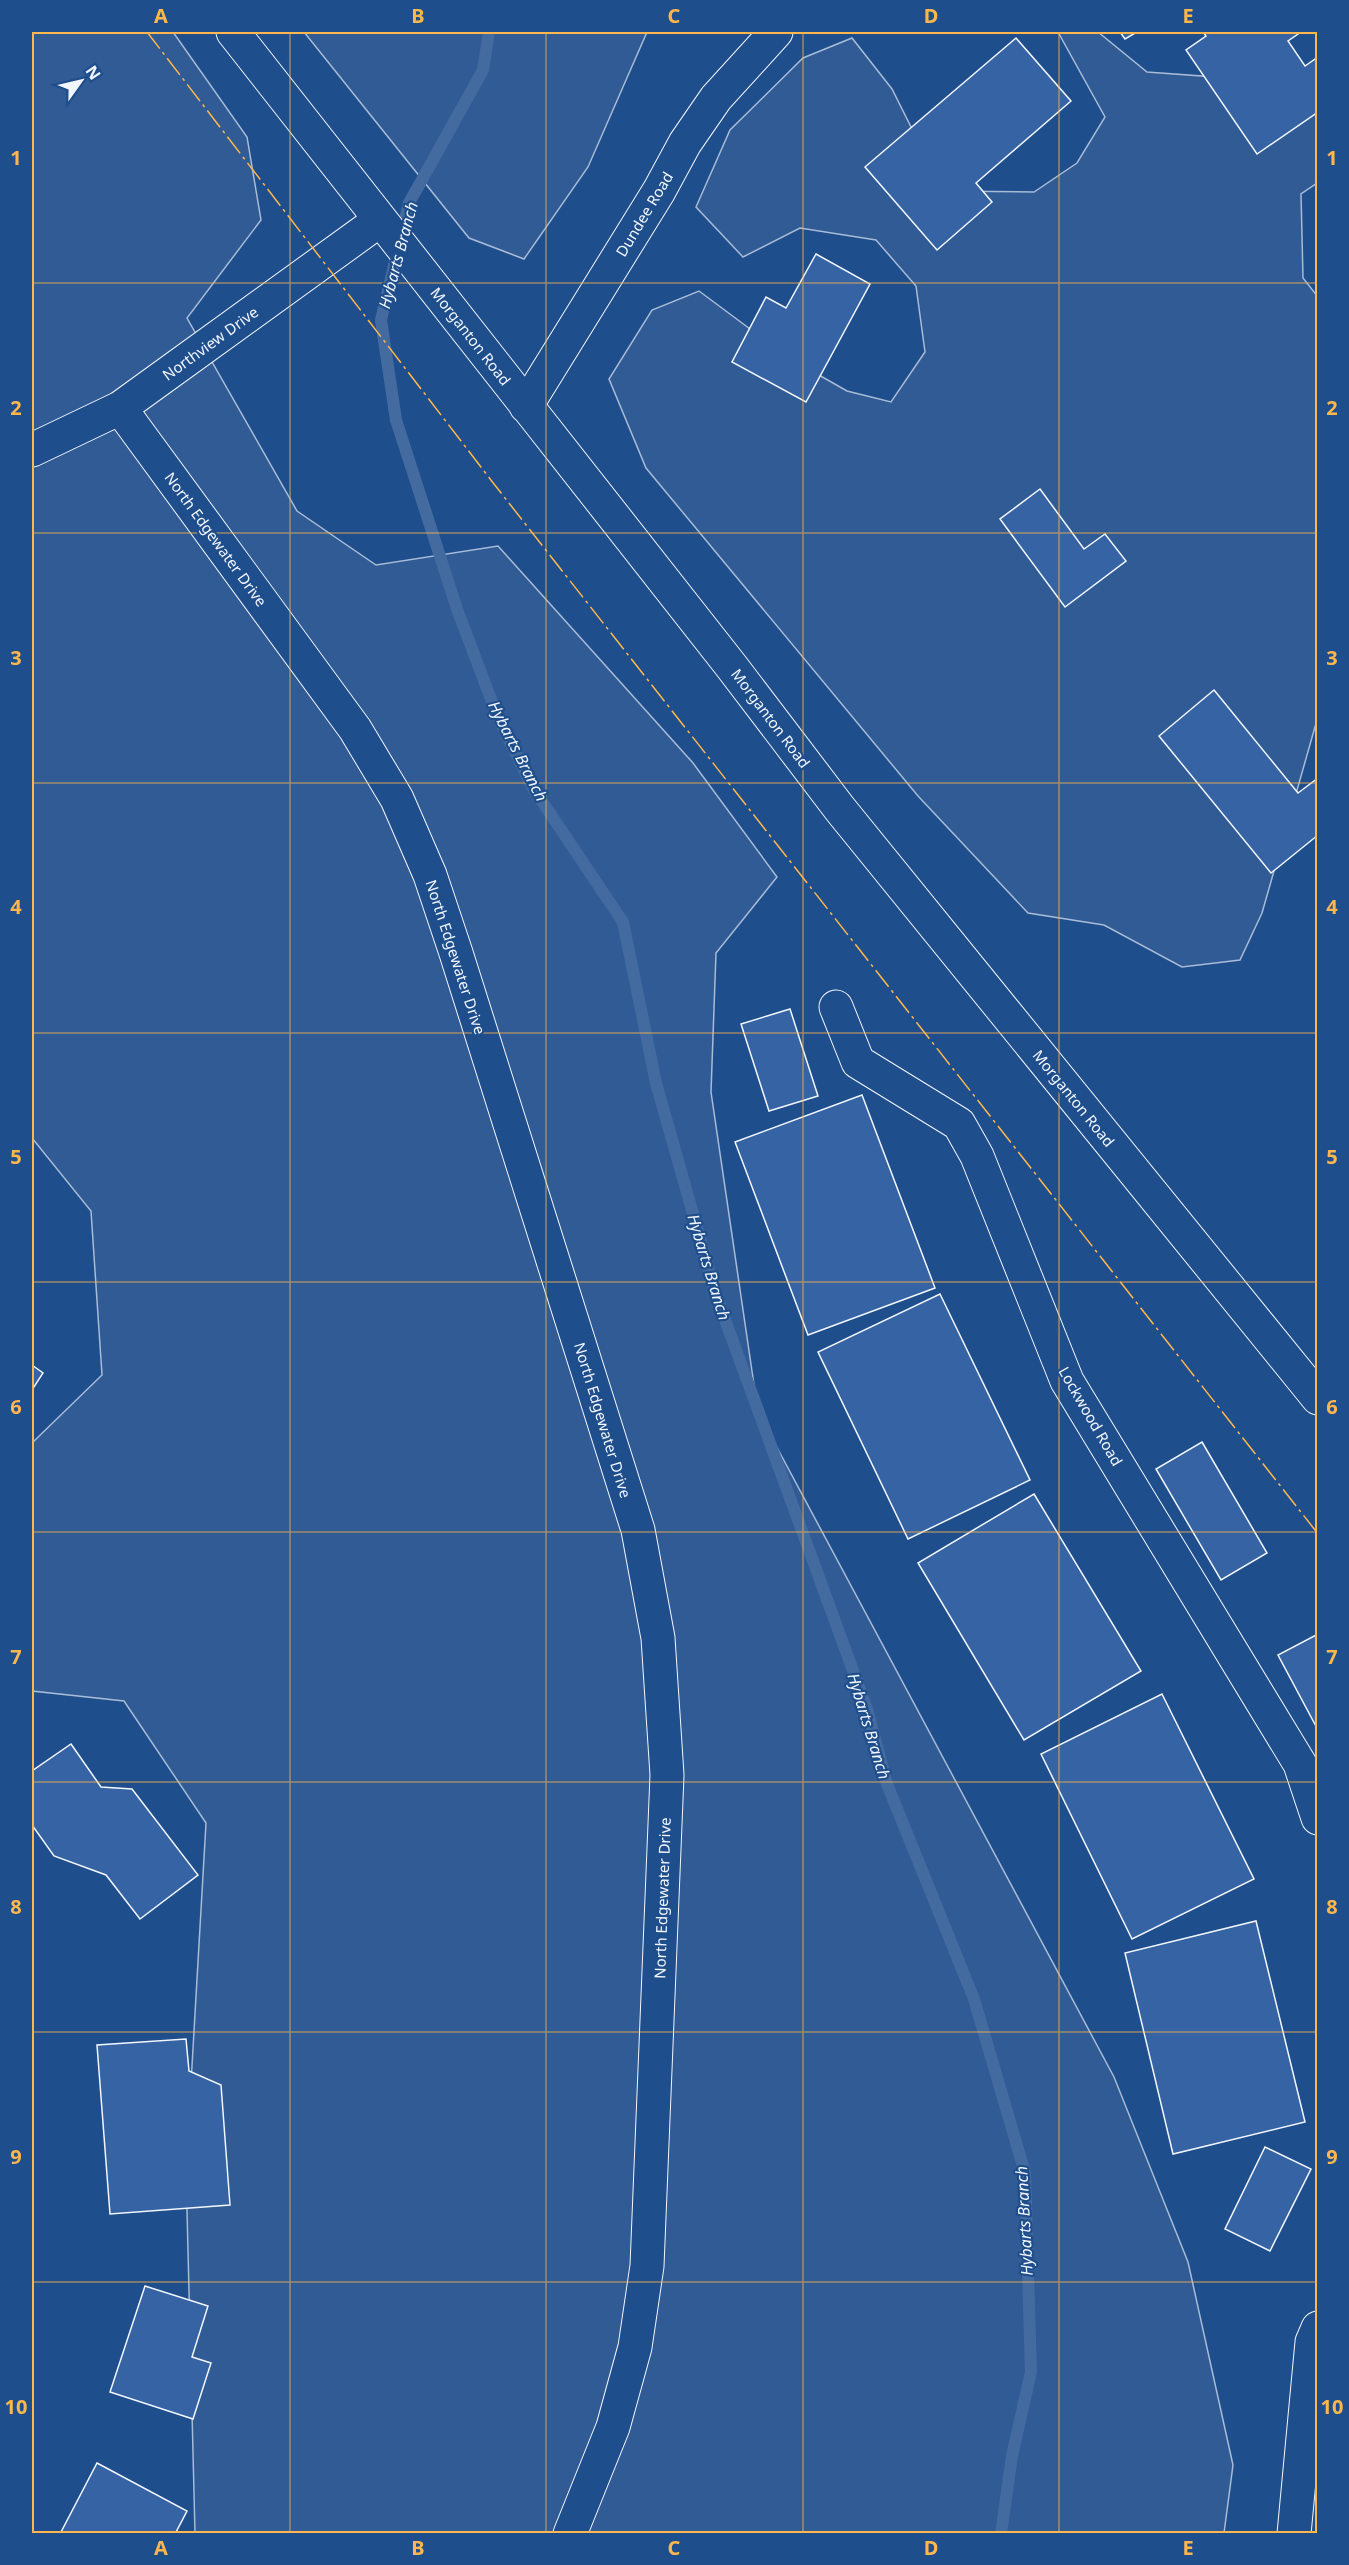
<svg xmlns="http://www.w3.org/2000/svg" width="1349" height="2565" viewBox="0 0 1349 2565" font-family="'Noto Sans',sans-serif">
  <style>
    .green { fill: #305b95; stroke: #a8bbd7; stroke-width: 1.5 }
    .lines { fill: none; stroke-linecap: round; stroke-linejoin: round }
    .stream { stroke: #446ba0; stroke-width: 12 }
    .building { fill: #3563a3; stroke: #f2f6ff; stroke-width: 1.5 }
    .minor-casing { stroke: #f2f6ff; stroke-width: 35 }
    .major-casing { stroke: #f2f6ff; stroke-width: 35 }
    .minor { stroke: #1f4e8c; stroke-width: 33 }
    .major { stroke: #1f4e8c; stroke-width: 33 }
    .power { stroke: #ffb74d; stroke-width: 1.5; stroke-dasharray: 21 4.5 3 4.5; stroke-linecap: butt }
    .grid { fill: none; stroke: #ffb74d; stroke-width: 1.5; stroke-opacity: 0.55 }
    .labels { text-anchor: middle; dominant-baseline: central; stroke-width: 4.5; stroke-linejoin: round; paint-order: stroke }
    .street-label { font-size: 15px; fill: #f2f6ff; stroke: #1f4e8c }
    .water-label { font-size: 16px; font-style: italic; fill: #f2f6ff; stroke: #1f4e8c }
    .neatline { fill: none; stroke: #ffb74d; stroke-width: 2 }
    .grid-label { font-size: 20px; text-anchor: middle; font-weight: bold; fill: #ffb74d }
  </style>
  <rect width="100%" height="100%" fill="#1f4e8c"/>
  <path class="green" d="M32,32H173L247,137L261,220L187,318L297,511L376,565L498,546L693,763L777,877L716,953L711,1092L758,1412L1114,2077L1188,2262L1233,2465L1224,2533H195L186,2170L206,1823L124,1701L32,1691V1443L102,1375L91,1211L32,1138Z
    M304,32H647L588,167L524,259L469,238Z
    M1058,32H1098L1147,72L1284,82L1317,66V183L1301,194L1303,278L1318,297L1317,720L1262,913L1240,960L1182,967L1104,925L1028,913L918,796L646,468L609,379L652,310L699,291L789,358L847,391L891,402L925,352L916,286L876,240L800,228L743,257L696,207L730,130L803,58L852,38L892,89L943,191L1034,192L1077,163L1105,117Z"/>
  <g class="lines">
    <path class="stream" d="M489,32L483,70L409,203L381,320L396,420L457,609L497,715L533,788L623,922L656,1083L716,1295L867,1709L887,1784L974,1999L1025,2173L1031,2372L1012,2456L1001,2534"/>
  </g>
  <path class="building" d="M1120,32H1137L1125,39Z
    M1203,32H1301L1288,41L1305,66L1318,57V112L1257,154L1186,50L1206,36Z
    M1016,38L1071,101L976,183L992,202L937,250L865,167Z
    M816,254L870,284L806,402L732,362L766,297L786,308Z
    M1040,489L1084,549L1105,534L1126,561L1065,607L1000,519Z
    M1214,690L1298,793L1318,778V835L1271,873L1159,736Z
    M790,1009L818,1096L769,1111L741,1024Z
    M862,1095L935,1288L808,1335L735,1142Z
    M940,1294L1030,1480L908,1539L818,1352Z
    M32,1365L43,1373L32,1390Z
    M1202,1442L1267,1553L1221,1580L1156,1469Z
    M1034,1494L1141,1671L1024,1740L918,1563Z
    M1318,1634V1730L1278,1655Z
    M1162,1694L1254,1879L1132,1939L1041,1754Z
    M71,1744L101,1787L132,1789L198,1875L140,1919L106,1875L54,1856L32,1825V1771Z
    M1256,1921L1305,2122L1173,2154L1125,1953Z
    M186,2039L189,2071L221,2085L230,2205L110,2214L97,2045Z
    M1265,2147L1311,2169L1270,2251L1225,2229Z
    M145,2286L208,2306L192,2357L211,2363L193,2419L110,2392Z
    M97,2463L187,2511L175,2534H60Z"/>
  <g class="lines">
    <g class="minor-casing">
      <path id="minor" d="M526,406L659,191L685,143L716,98L776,32
        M120,408L355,729L397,799L430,875L456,953L638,1530L658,1638L667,1775L647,2266L635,2347L613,2427L570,2534
        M32,450L120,408L380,220
        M836,1007L858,1062L959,1124L977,1156L1067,1381L1300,1764L1318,1818
        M1294,2534L1312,2342L1318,2328"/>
    </g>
    <g class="major-casing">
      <path id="major" d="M233,32L732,667L840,809L1318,1398"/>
    </g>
    <use href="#minor" class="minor"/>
    <use href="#major" class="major"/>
    <path class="power" d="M147,32L494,484L1315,1530L1318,1527"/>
  </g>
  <path class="grid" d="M290,32V2534M546,32V2534M803,32V2534M1059,32V2534M32,283H1318M32,533H1318M32,783H1318M32,1033H1318M32,1282H1318M32,1532H1318M32,1782H1318M32,2032H1318M32,2282H1318"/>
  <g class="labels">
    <g class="street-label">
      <text transform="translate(644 214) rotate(-59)">Dundee Road</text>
      <text transform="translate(471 336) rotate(52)">Morganton Road</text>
      <text transform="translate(210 343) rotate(-36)">Northview Drive</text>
      <text transform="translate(216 539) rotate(54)">North Edgewater Drive</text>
      <text transform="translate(771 718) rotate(53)">Morganton Road</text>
      <text transform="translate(456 957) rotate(72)">North Edgewater Drive</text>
      <text transform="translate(1074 1098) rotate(51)">Morganton Road</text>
      <text transform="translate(1091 1416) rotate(60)">Lockwood Road</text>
      <text transform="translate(603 1420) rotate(73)">North Edgewater Drive</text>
      <text transform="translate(662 1898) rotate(-88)">North Edgewater Drive</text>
    </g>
    <g class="water-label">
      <text transform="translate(398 255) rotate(-75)">Hybarts Branch</text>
      <text transform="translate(518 751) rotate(63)">Hybarts Branch</text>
      <text transform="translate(709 1267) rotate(73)">Hybarts Branch</text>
      <text transform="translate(869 1726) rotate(73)">Hybarts Branch</text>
      <text transform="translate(1024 2221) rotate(-93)">Hybarts Branch</text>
    </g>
  </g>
  <rect width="1349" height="2565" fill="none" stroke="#1f4e8c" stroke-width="66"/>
  <g transform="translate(81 81) rotate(56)" stroke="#1f4e8c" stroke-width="4.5" paint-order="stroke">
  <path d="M0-4.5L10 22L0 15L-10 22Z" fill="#f2f6ff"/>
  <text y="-9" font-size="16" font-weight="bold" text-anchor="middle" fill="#f2f6ff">N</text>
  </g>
  <rect x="33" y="33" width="1283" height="2499" class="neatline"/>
  <g class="grid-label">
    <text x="161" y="23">A</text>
    <text x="418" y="23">B</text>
    <text x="674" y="23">C</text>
    <text x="931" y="23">D</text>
    <text x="1188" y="23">E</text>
    <text x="16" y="165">1</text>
    <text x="1332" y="165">1</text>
    <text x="16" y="415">2</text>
    <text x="1332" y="415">2</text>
    <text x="16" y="665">3</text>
    <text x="1332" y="665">3</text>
    <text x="16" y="914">4</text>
    <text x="1332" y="914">4</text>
    <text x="16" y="1164">5</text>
    <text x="1332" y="1164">5</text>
    <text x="16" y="1414">6</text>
    <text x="1332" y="1414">6</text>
    <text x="16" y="1664">7</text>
    <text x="1332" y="1664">7</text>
    <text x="16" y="1914">8</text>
    <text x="1332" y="1914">8</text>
    <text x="16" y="2164">9</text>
    <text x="1332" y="2164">9</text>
    <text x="16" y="2414">10</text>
    <text x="1332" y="2414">10</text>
    <text x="161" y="2555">A</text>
    <text x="418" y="2555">B</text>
    <text x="674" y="2555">C</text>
    <text x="931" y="2555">D</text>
    <text x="1188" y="2555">E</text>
  </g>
</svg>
